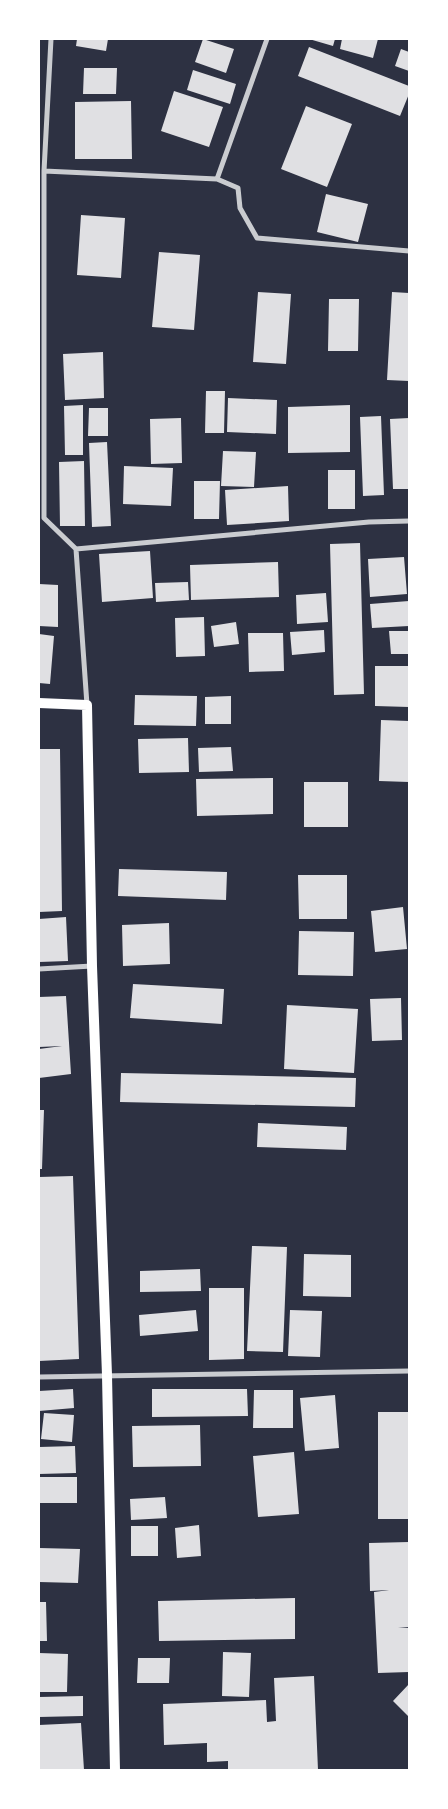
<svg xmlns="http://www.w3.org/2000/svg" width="448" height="1809" viewBox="0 0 448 1809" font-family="Raleway,sans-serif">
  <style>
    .building { fill: #e0e0e3 }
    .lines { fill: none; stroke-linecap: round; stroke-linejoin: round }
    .minor { stroke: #caccd0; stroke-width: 5 }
    .secondary { stroke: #fff; stroke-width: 10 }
  </style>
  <rect width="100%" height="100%" fill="#2d3142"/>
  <path class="building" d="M77,39H108L106,51L76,46Z
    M203,39L234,49L226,73L195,62Z
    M309,39H335L333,46Z
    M342,39H378L373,58L340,49Z
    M309,47L409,86V94L400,116L298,76Z
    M401,49L409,52V71L395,66Z
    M84,68H117L116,94H83Z
    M193,70L236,84L230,104L187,90Z
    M174,91L223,107L209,147L161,131Z
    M131,101L132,159H75V102Z
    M306,106L352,124L327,187L281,169Z
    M326,194L368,204L358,242L317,232Z
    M81,215L125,218L121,278L77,275Z
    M159,252L200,255L194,330L152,327Z
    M258,292L291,294L286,364L253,362Z
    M392,292L409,293V381L387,380Z
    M329,299H359L358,351H328Z
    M103,352L104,398L65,400L63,354Z
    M206,391H225L224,433H205Z
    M228,398L277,400L276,434L227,432Z
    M83,405V455H65L64,406Z
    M350,405V452L288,453V407Z
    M89,408H108V436H88Z
    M381,416L384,495L363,496L360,417Z
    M181,418L182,463L151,464L150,419Z
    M409,418V489H393L390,419Z
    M107,442L111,526L92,527L89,443Z
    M223,451L256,452L254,487L221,486Z
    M84,461L85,526H60L59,462Z
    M124,466L173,468L171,506L123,504Z
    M328,470H355V509H328Z
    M194,481H220L219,519H194Z
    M288,486L289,521L227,525L225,490Z
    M360,543L364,694L334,695L330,544Z
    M150,551L153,598L102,602L99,554Z
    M404,557L407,594L370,597L368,559Z
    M278,562L279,597L191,600L190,565Z
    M188,582L189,600L156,602L155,583Z
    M39,584L58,585V627L39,626Z
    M326,593L328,622L297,624L296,595Z
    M409,601V626L372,628L370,604Z
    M204,617L205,656L176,657L175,618Z
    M236,622L239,644L214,647L211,626Z
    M324,630L325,652L292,655L290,632Z
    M389,631H409V654H391Z
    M248,633H283L284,671L249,672Z
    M39,634L54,636L50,684L39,683Z
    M375,666H409V707L375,706Z
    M135,695L197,696L196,726L134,725Z
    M231,696V724H205V697Z
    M381,720L409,721V782L379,781Z
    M188,738L189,772L139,773L138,739Z
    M231,747L233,771L199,772L198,748Z
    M39,749H60L62,911L39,912Z
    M273,778V814L197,816L196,779Z
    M304,782H348V827H304Z
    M119,869L227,872L226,900L118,896Z
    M298,875H347V919H299Z
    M403,907L407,949L375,952L371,911Z
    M66,917L68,961L39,962V919Z
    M169,923L170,964L123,966L122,925Z
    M299,931L354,932L353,976L298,975Z
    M133,984L224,989L222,1024L130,1018Z
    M66,996L71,1074L39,1078V1049L62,1046L39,1047V997Z
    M401,998L402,1040L372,1041L370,999Z
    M287,1005L358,1009L354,1073L284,1069Z
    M121,1073L356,1078L355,1107L120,1102Z
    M39,1110H44L42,1169H39Z
    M258,1123L347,1127L346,1150L257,1147Z
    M73,1176L79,1359L39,1361V1177Z
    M252,1246L287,1247L283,1352L247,1351Z
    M304,1254L351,1255V1297L303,1296Z
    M200,1269L201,1291L140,1292V1271Z
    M209,1288H244V1359L209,1360Z
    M196,1310L198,1331L140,1336L139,1315Z
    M290,1310L322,1311L320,1357L288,1356Z
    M73,1389L74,1408L39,1411V1391Z
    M152,1389H247L248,1416L152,1417Z
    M254,1390H293V1428H253Z
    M335,1395L339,1448L305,1451L300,1398Z
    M378,1412H409V1519H378Z
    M44,1413L74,1415L72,1442L41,1439Z
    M200,1425L201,1466L133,1467L132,1426Z
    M75,1446L76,1473L39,1474V1447Z
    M294,1452L299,1514L258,1517L253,1456Z
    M39,1477H77V1503H39Z
    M165,1497L167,1518L131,1520L130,1499Z
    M199,1525L201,1556L177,1558L175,1528Z
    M131,1526H158V1556H131Z
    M409,1542V1627L398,1628H409V1672L378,1673L374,1592L389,1590L370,1591L369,1543Z
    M39,1548L80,1549L78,1583L39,1582Z
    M295,1598V1639L159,1641L158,1601Z
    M39,1602H46L47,1641H39Z
    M223,1652L251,1653L249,1697L222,1696Z
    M39,1653L68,1654L67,1692H39Z
    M138,1658H170L169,1683H137Z
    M314,1676L318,1770H228V1761L207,1762V1743L164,1745L163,1704L266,1700L267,1722L276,1721L274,1678Z
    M409,1684V1717L393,1701Z
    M83,1696V1716L39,1717V1697Z
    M81,1723L84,1770H39V1725Z"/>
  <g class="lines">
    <path class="minor" d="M51,39L44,171V518L76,549L87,705
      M44,171L217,179L238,188L240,208L257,238L409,251
      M217,179L267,39
      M76,549L369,522L409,521
      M39,969L92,966
      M39,1377L409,1371"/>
    <path class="secondary" d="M39,703L87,705L92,966L107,1375L115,1770"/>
  </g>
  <rect width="448" height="1809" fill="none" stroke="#ffffff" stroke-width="80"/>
</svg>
